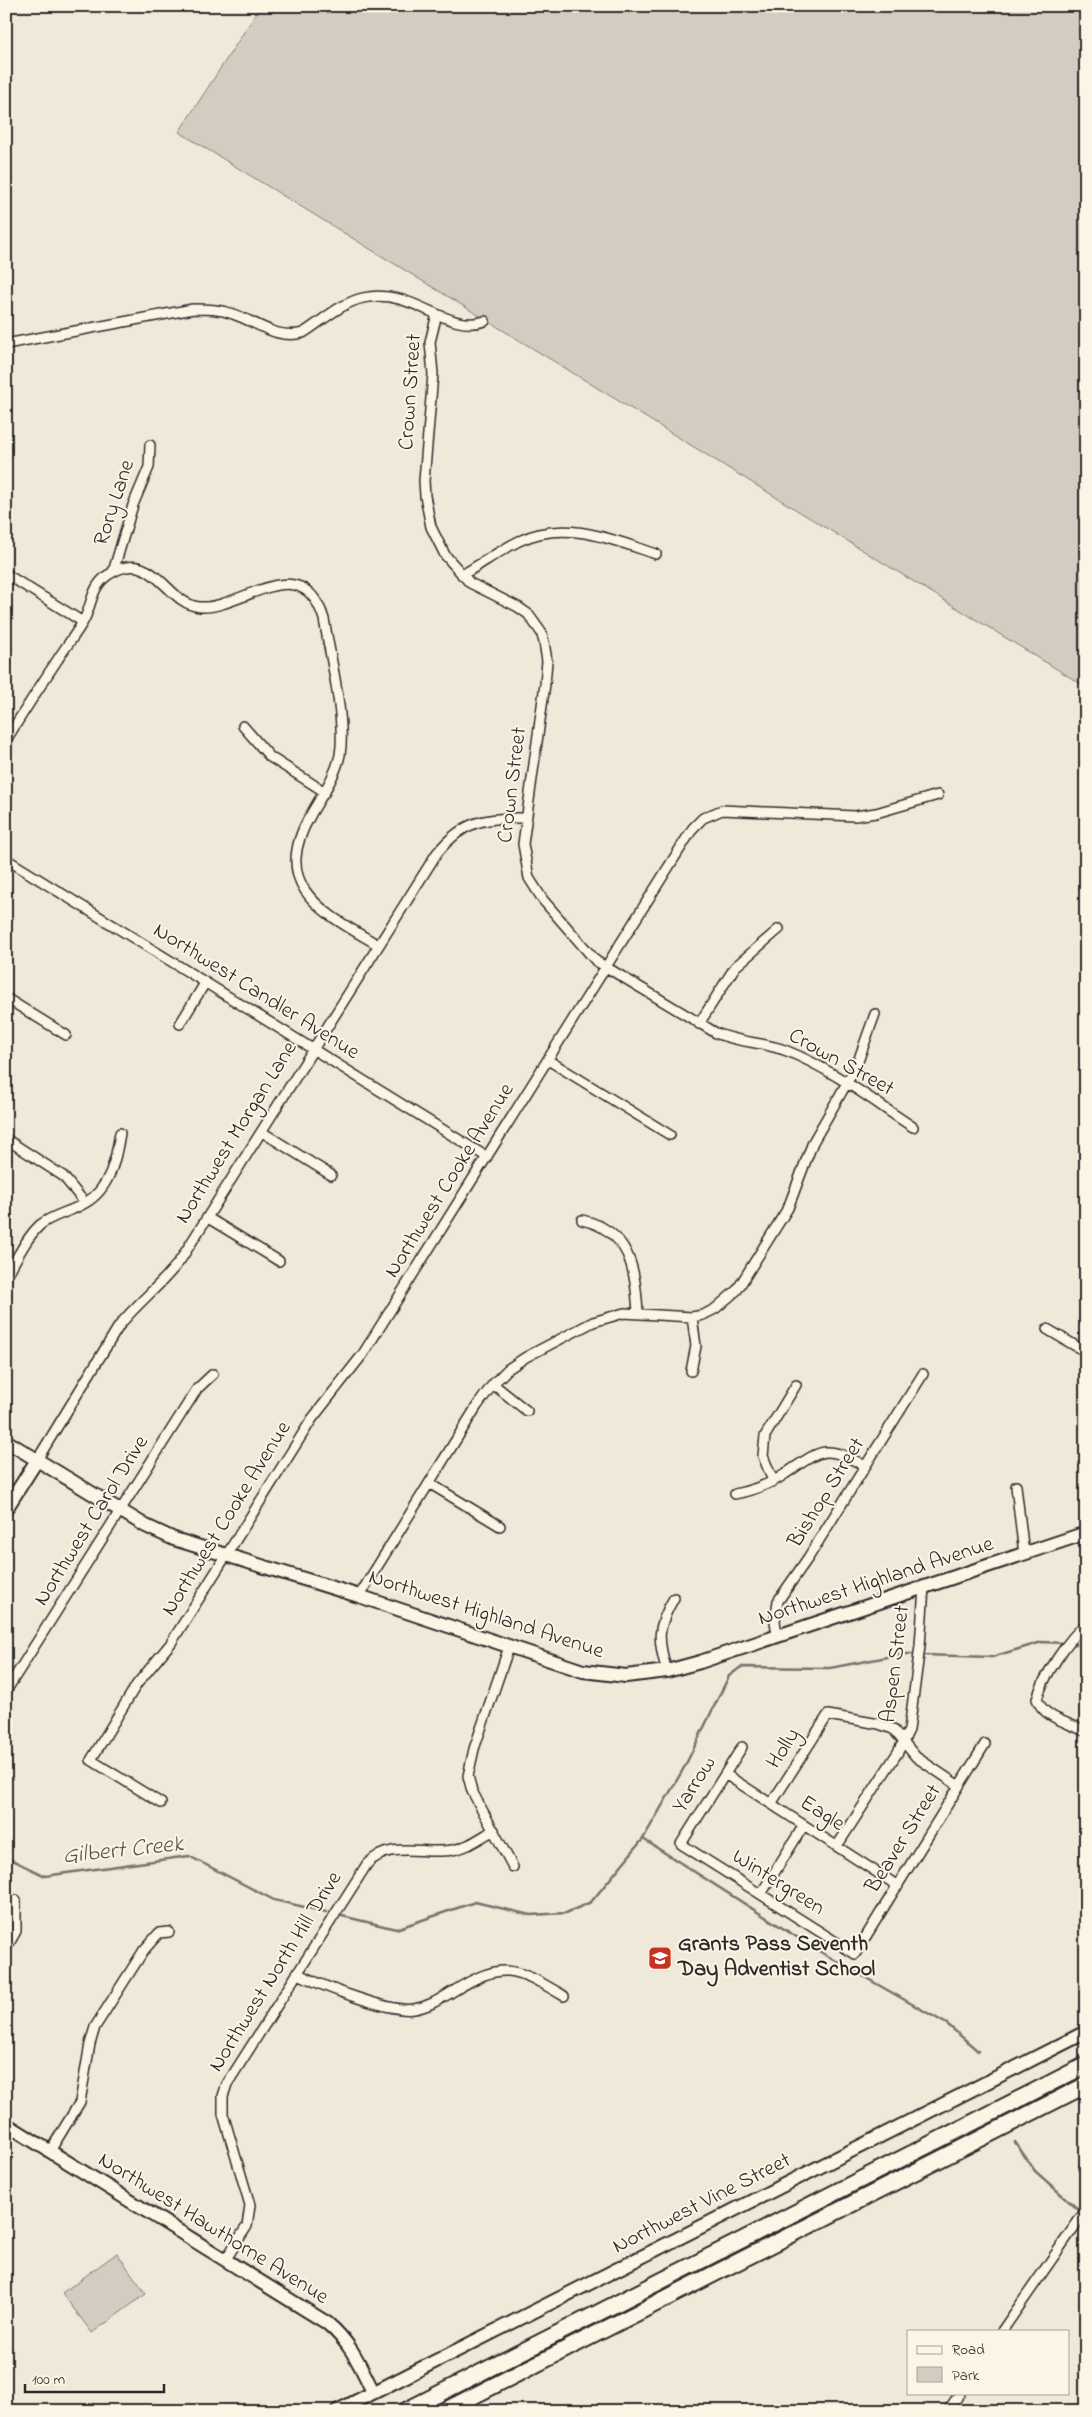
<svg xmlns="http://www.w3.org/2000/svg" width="1092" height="2417" viewBox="0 0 1092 2417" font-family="'Indie Flower',sans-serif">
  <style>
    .green { fill: #d2cdc0; stroke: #7e7c76 }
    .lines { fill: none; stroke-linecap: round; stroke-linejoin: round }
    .stream { stroke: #75736d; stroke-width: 2.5 }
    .street-casing { stroke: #2b2b2b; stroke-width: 12 }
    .secondary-casing { stroke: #2b2b2b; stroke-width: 16 }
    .highway-casing { stroke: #2b2b2b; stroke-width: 19 }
    .street { stroke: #fcf5e5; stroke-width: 9 }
    .secondary { stroke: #fcf5e5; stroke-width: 12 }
    .highway { stroke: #fcf5e5; stroke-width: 15 }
    .labels { text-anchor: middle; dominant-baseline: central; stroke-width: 4; stroke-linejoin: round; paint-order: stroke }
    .street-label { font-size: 22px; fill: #2b2b2b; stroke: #fcf5e5 }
    .poi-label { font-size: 22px; font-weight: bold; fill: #2b2b2b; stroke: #fcf5e5; text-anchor: start }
    .water-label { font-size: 24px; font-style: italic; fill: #565552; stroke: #fcf5e5 }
  </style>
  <rect width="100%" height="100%" fill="#efe9da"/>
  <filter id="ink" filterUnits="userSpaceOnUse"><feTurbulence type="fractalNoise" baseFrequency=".02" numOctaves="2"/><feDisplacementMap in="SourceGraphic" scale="10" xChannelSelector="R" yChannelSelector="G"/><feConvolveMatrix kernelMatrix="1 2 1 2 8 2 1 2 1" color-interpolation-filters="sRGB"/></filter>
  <g filter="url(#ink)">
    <path class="green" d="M261,6H1086V687L179,132Z
      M117,2253L146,2294L92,2333L62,2293Z"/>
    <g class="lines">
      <path class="stream" d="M1072,1644L1086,1645
        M922,1655L992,1657L1042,1642L1064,1643
        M643,1839L817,1950L947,2024L978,2051
        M6,1857L45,1876L189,1856L274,1900L326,1912
        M342,1916L396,1929L475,1902L530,1915L566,1913L591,1902L643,1839L685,1766L729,1676L741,1667L830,1668L903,1654H916
        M1015,2142L1035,2171L1081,2212"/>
      <g class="street-casing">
        <path id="street" d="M437,314L430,342L433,374L424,481L425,496L431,527L445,555L470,583L518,607L528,614L541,632L544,642L547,661L545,684L523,844L529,878L543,900L596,961L716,1033C739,1043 764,1042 787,1051C832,1069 873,1101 913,1127
          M6,344L193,309C207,309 220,309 233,314C257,322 276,340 303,333C322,321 341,303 363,298C414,287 445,334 485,321
          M113,572L133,505L149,467L150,445
          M6,574L83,622
          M462,575C481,564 499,551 519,541C565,519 611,539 656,554
          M243,726L270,757L325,792
          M6,740C23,713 40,686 58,659C66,646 78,632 85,618C92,603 92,586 108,575C154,545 165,604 200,607C241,610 302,547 324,619C330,655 346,721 340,755C335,778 321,796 310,816C269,888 325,913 378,945
          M6,859L487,1157
          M6,998L66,1035
          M180,1024L205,983
          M699,1024L735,967L779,929
          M548,1060L670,1135
          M262,1132L331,1175
          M6,1139L63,1176L85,1203
          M208,1218L279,1261
          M582,1220C631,1231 635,1270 638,1312
          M6,1277C16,1260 26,1238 40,1225C54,1214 71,1212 85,1203C110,1189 116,1159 120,1133
          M1047,1329L1086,1352
          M691,1371L696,1346L692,1317
          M493,1384L527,1411
          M37,1460L119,1326C138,1302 163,1284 181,1259L437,853C463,821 485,817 525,818
          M773,1481L763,1456L765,1436L796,1385
          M429,1483L500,1526
          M1016,1486L1024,1554
          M735,1494C753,1490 770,1485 785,1474C821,1450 824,1443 865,1466
          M359,1596L477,1406L493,1384L508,1369L526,1357L593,1322L624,1313L692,1317L703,1315L715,1309L737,1290L788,1208L813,1142L856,1067L875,1014
          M1086,1624C1068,1639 1043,1677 1037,1699C1044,1719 1069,1722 1086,1732
          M777,1635L775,1621L778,1601L808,1558L923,1374
          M509,1647L474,1749L468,1776L472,1791L513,1867
          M667,1671C657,1639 657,1627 674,1598
          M6,1691L197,1389L213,1374
          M742,1747L681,1844L855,1954L985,1744
          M725,1774L898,1886
          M161,1803L91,1760L137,1684L171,1643L312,1419L363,1354L693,828L703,818L722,810L855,816L876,813L938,795
          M771,1804L828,1715L879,1724L893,1729L916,1757L959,1786
          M837,1846L898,1752L909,1730L920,1646L924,1587
          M761,1894L804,1825
          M6,1949L16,1931V1900
          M297,1973C319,1985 391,2013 414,2009C428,2007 440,1999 452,1992C503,1960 515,1967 564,1996
          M50,2151L80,2102L90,2044L95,2027L144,1950L159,1933L169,1932
          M226,2259L247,2226L250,2205L223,2114V2096L227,2084L367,1864C391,1840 422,1855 452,1850C467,1848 480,1838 494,1830
          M1002,2331L1086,2210
          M948,2411L960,2393"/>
      </g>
      <g class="secondary-casing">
        <path id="secondary" d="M6,1441L146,1526L174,1539L359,1596L583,1671L626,1676L667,1671L700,1662L1086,1533
          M6,1509L37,1460
          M6,2124L327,2323C351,2343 360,2365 373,2392
          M337,2411L1086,2032"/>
      </g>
      <g class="highway-casing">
        <path id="highway" d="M405,2411L1086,2065
          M444,2411L1086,2085"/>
      </g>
      <use href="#street" class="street"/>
      <use href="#secondary" class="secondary"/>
      <use href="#highway" class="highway"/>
    </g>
  </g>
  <defs>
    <g id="school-square" transform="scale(1.25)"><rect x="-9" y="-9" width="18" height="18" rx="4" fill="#c8321e" stroke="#fcf5e5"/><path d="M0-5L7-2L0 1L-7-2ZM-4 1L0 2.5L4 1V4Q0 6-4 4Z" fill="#fff"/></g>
  </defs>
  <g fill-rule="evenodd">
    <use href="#school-square" x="660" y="1958"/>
  </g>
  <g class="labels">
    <g class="street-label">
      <text transform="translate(411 392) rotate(-86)">Crown Street</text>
      <text transform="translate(115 503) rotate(-72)">Rory Lane</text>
      <text transform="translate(513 785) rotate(-83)">Crown Street</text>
      <text transform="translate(256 992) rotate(32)">Northwest Candler Avenue</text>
      <text transform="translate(841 1063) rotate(29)">Crown Street</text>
      <text transform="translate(237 1133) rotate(-58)">Northwest Morgan Lane</text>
      <text transform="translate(450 1181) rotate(-58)">Northwest Cooke Avenue</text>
      <text transform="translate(827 1493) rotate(-58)">Bishop Street</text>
      <text transform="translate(227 1519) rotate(-58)">Northwest Cooke Avenue</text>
      <text transform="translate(92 1521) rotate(-58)">Northwest Carol Drive</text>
      <text transform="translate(876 1582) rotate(-18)">Northwest Highland Avenue</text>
      <text transform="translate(486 1615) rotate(18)">Northwest Highland Avenue</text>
      <text transform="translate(896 1664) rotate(-83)">Aspen Street</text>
      <text transform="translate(784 1749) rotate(-57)">Holly</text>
      <text transform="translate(695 1785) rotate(-58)">Yarrow</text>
      <text transform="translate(822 1814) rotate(32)">Eagle</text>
      <text transform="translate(904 1839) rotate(-58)">Beaver Street</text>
      <text transform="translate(778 1883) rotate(32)">Wintergreen</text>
      <text transform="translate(276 1972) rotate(-58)">Northwest North Hill Drive</text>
      <text transform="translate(702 2204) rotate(-27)">Northwest Vine Street</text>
      <text transform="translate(213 2229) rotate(32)">Northwest Hawthorne Avenue</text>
    </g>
    <g class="poi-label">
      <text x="678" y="1945">Grants Pass Seventh<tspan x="678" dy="25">Day Adventist School</tspan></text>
    </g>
    <g class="water-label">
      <text transform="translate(123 1851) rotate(-6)">Gilbert Creek</text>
    </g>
  </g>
  <rect width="1092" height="2417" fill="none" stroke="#fcf5e5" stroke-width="25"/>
  <rect x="12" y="12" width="1067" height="2392" fill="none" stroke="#2b2b2b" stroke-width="2" filter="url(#ink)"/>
  <rect x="907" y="2330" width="162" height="65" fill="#fcf5e5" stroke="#a8a49b"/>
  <rect x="917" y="2346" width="25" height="8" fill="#fcf5e5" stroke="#a8a49b"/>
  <text x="952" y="2354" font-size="15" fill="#2b2b2b">Road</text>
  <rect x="917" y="2367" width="25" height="15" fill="#d2cdc0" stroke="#a8a49b"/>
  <text x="952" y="2380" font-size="15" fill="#2b2b2b">Park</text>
  <path d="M25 2384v8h139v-8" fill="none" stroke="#2b2b2b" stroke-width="2.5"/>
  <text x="32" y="2384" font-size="15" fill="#2b2b2b" stroke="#fcf5e5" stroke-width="4" paint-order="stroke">100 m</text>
</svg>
